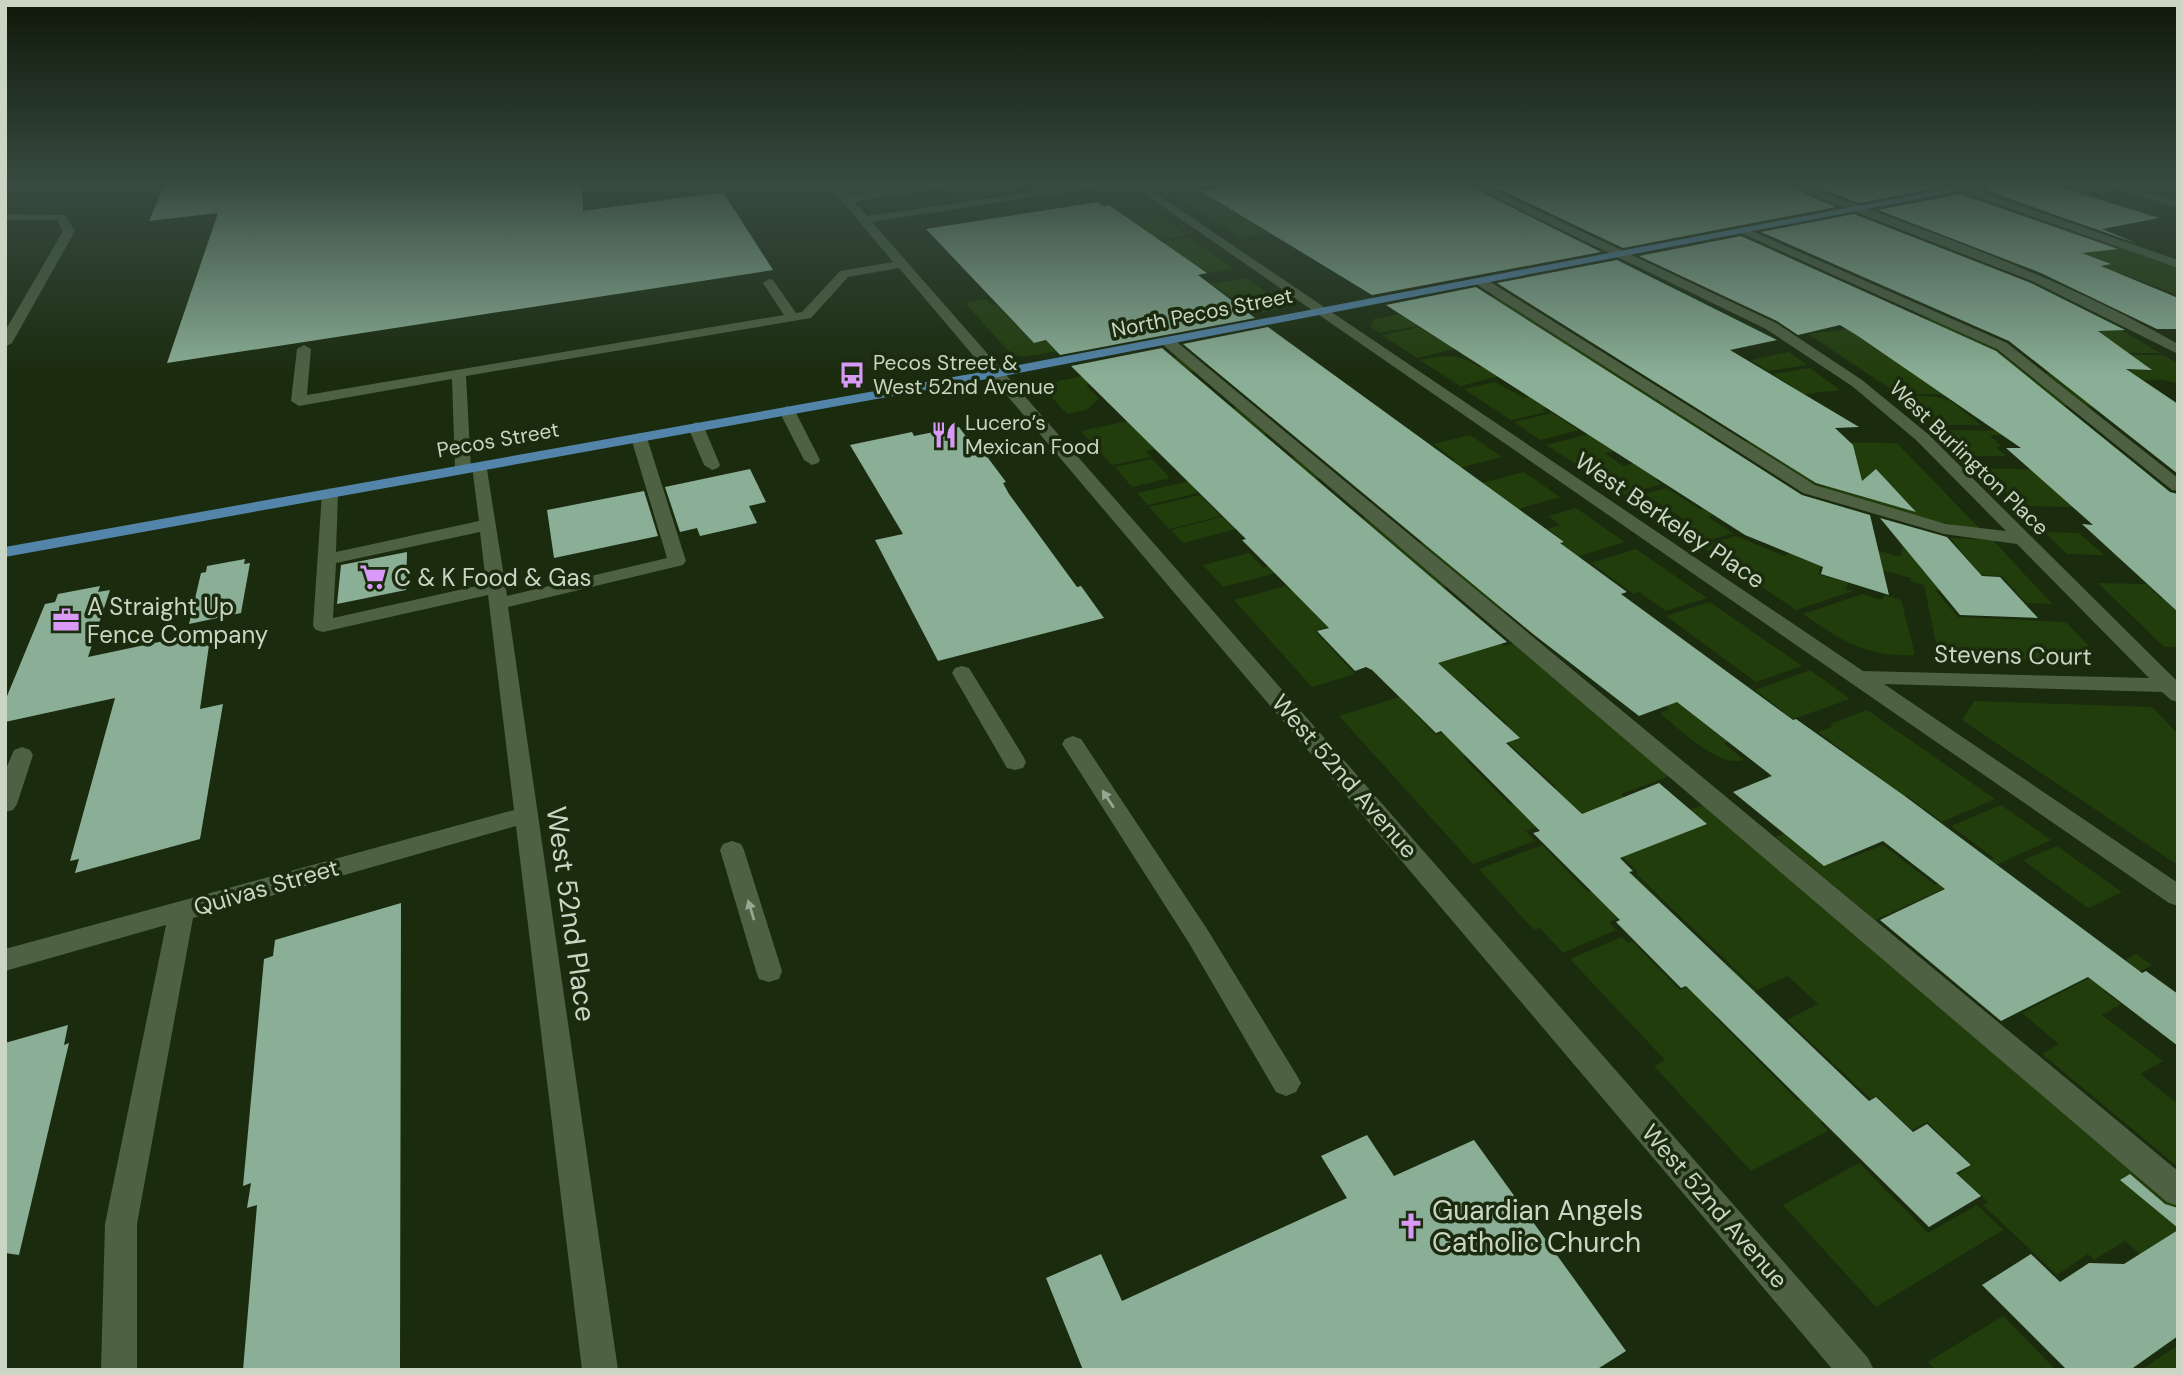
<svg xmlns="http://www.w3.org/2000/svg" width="2183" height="1375" viewBox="0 0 2183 1375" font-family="'DM Sans',sans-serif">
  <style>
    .green { fill: #223d0c }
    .building { fill: #8baf96 }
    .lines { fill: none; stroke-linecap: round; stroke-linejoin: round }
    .minor { fill: #4e6142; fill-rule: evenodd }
    .major { fill: #5384a9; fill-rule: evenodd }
    .oneway { fill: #98a790 }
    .labels { text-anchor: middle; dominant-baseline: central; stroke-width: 7; stroke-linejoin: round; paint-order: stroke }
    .far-street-label { font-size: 21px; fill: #cad5c4; stroke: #1a2b0e }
    .far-poi-label { font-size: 21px; fill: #cad5c4; stroke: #1a2b0e; text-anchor: start }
    .street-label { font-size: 24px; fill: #cad5c4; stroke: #1a2b0e }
    .poi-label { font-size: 24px; fill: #cad5c4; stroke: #1a2b0e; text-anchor: start }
    .near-street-label { font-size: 28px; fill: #cad5c4; stroke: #1a2b0e }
    .near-poi-label { font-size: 28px; fill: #cad5c4; stroke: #1a2b0e; text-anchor: start }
  </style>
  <rect width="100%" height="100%" fill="#1a2b0e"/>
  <path class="green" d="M1050,184H1061L904,208L911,204Z
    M1200,191L1262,226L1257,228L1267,234L1241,238L1174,195Z
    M1160,217L1187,235L1154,241L1138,229L1144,228L1135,221Z
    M2038,219L2178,268V295L2118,272L2059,276L2112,270L2104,266L2111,264L2083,253L2049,259L2031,220Z
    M1190,238L1233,269L1208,273L1195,264L1189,265L1163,242Z
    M1246,278L1269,294L1235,300L1214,285L1181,289Z
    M1497,296L1710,434L1605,453L1623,466L1634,463L1659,478L1655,480L1662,484L1624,495L1546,445L1616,427L1520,371L1460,386L1420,360C1446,355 1458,353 1479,367L1505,362L1414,323L1417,326L1380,333L1371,327L1374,319Z
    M1274,298L1282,304V307L1275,310L1148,333L1198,315Z
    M986,299L991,305L996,304L1010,319L1047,312L1050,315L1013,322L1034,343L1072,336L1096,344L1025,357L1012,355L965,303Z
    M1931,319L1993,347L2068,406L2042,407L1992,398H1947L1941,394H1898L1808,334Z
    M2111,324L2160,353H2123L2083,332Z
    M1419,327L1442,341L1469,335L1492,340L1417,358L1382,335Z
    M1789,352L1807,365L1769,371L1750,360Z
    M2120,355H2164L2178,364V384L2164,380L2113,379L2096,407L2087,406L2046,373L2130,372L2128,370L2142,369Z
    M1178,357L1195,371L1164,378L1144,373L1086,385L1099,399L1086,410L1067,414L1046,391L1058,381Z
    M1810,368L1840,390L1730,403L1762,392L1792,387L1773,374Z
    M1495,382L1524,398L1552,391L1570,403L1542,409L1546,412L1511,420L1464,389Z
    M1902,396C1948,396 1945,395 1981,425H1936Z
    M1237,408L1267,434L1253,438L1213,437L1146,451L1151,457L1112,465L1081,431L1128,421L1184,419Z
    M1552,413L1579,430L1540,440L1514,422Z
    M1939,430L2023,431L2028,435H1990L2002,447H1996L2006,456H1967Z
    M1470,435L1502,457L1432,475L1424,468L1455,460L1433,444Z
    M1741,441L1897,443L1982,531C1916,517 1846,501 1786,470C1770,462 1755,450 1741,441Z
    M1296,457L1321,477L1308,481L1235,479L1195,489L1198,493L1148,505L1137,493Z
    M1152,459L1170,478L1132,487L1115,467Z
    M1979,468L2056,470L2073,507L2019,506Z
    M1524,472L1560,497L1518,509L1482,483Z
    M1727,480L1759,499L1786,491L1811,500L1795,514L1818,524L1821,522L1831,527L1842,518L1831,513L1835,510L1858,516L1851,534L1871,540L1869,547L1851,542L1848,548L1819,540L1830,544L1818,574L1848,583L1846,589L1853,591L1796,610L1701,546L1736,536L1785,556L1808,537L1787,528L1793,522L1753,506L1743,514L1732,509L1714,514L1705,508L1713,515L1708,517L1733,533L1697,544L1673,528L1689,522L1644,494L1666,488L1700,509L1704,508L1701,506L1728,498L1707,485Z
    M1200,495L1221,516L1169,529L1149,507Z
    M1257,508L1270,520L1183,543L1171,530Z
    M1576,508L1625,542L1579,556L1583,560L1532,575L1540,601L1503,612L1420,543L1462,531L1512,558L1565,542L1548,529L1560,525L1548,516Z
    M1368,517L1449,586L1436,590L1283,571L1223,587L1203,565L1249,553L1263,568L1319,553L1300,535Z
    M1908,530L1951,590H1935L1958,617L2066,622L2089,646L2088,655L2079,661L1939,658L1924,585L1910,581L1911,578L1847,560L1852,543L1900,557Z
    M2044,532L2079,533L2104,555L2067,554Z
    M1950,538L1993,540L2052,604L2026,603L2002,576L1981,575Z
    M1636,549L1707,598L1666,611L1639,592L1634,594L1591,563Z
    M2098,583L2146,584L2161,598H2171L2178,604V647H2164Z
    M1286,586L1290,590L1294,589L1330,626L1315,631L1355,674L1312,687L1234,600Z
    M1862,594L1882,600L1884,595L1901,600L1915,655C1867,658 1841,640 1803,614Z
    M1710,602L1802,666L1756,682L1666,616Z
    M1498,641L1504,646L1514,643L1670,776L1621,794L1654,824L1705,804L2178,1206V1236L2145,1258L2125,1241L2094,1260L2088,1254L2057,1275L1983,1205L1988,1202L1958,1174L1972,1165L1927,1122L1912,1130L1876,1096L1871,1099L1787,1020L1818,1004L1788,976L1757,990L1636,874L1638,872L1551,790L1556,787L1494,730L1507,724L1468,688L1449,694L1420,666Z
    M1810,670L1850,699L1724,743L1744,760C1720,769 1678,728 1660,713L1669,709L1660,702L1682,694L1730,732L1784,712L1755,690Z
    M1399,697L1436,735L1474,722V752L1463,757L1510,805L1547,792L1571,815L1526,831L1535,841L1473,864L1339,716Z
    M1974,701L2152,707L2178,734V865L1962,720Z
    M1867,710L1995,799L1942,822L1907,796L1874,809L1825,822L1767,776L1780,771L1818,800L1877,776L1818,732L1832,727L1830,724Z
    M2001,805L2051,840L1875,920L1776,837L1800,827L1843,861L1883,845L1935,885L1994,858L1951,826Z
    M1542,845L1588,892L1633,874L1661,901L1609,922L1616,930L1563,953L1540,928L1534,930L1479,869Z
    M2057,846L2122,892L2088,908L2023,860Z
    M1622,937L1628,943L1632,941L1680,990L1731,967L1756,991L1711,1013L1798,1101L1844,1078L1866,1099L1820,1122L1828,1131L1751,1171L1654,1066L1665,1060L1570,959Z
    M2136,954L2152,965L2104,991L2121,1004L2102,1015L2163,1061L2140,1074L2178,1104V1167L2042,1054L2059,1044L2022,1013Z
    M1859,1163L1928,1233L1977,1205L2003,1230L1876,1307L1783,1205Z
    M2003,1316L2056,1370H1935L1928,1362Z
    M2178,1345V1370H2141Z"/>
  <path class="building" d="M165,184H582L583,211L723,192L773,270L167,363L218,213L149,221Z
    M1248,184H1465L1601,252L1372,295L1201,191Z
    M1488,184H1782L1836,207L1623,248Z
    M1808,184H1958L1859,203Z
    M1998,184H2049L2159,218L2102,229L2138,244L1982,189Z
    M1960,194L2118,249L2082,253L2111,264L2101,266L2178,298V329H2157L2041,273L1878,210Z
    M1098,202L1104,206L1109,205L1207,273L1198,275L1255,318L1060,355L1046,340L1034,343L926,229Z
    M1854,214L2031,283L2125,330L2098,331L2152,370L2126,369L2178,404V474L2009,341L1761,232Z
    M1741,236L1996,351L2170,492L2178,494V612L2082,524L2093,525L2006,448H2021L1858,336L1840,325L1798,335L1777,321L1639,256Z
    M1617,260L1777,340L1730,350L1859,427L1835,428L1853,445L1862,481L1876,469L1916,512L1816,483L1497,283Z
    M1476,287L1802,495L1870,515L1889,595L1821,574L1823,567L1745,535L1386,305Z
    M1268,327L1564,542L1560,543L1627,592L1621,594L1793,720L1796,719L1906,797L2142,973L2146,971L2178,994V1046L2088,977L2001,1021L1880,920L1945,889L1883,841L1824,866L1733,792L1772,776L1677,702L1639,716L1533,634L1183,344Z
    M1162,348L1507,642L1438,663L1520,738L1506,743L1582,814L1659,783L1707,824L1620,858L1633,871L1629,872L1869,1101L1876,1097L1913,1132L1927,1124L1971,1165L1956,1173L1981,1196L1929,1227L1686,986L1681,988L1616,922L1620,920L1533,833L1540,831L1441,731L1436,733L1372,670L1366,667L1355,671L1317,631L1329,628L1242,540L1246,539L1071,366Z
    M959,427L974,447L979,446L1006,482L1003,483L1009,494L1077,587L1081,586L1104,618L938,661L875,540L903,534L850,445L912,432L914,436Z
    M750,469L766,502L749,506L757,523L700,536L697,528L680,532L665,487Z
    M644,491L658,536L554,558L547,510Z
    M1880,518L1947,537L1982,576L2000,577L2038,618L1960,615Z
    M407,552L406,590L337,604L341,565Z
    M245,559L244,564L250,563L241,613L189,624L201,573L206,572L207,566Z
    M100,586L98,592L110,590L88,657L211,631L200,709L223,704L200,839L75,873L79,859L70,861L115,698L5,722V701L45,604L55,602L58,594Z
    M401,903L400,1370H243L257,1205L247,1208L251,1183L243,1186L264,959L273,956L275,940Z
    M68,1025L64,1045L69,1043L19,1255L5,1253V1043Z
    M1367,1135L1394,1176L1474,1140L1626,1351L1596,1370H1083L1046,1278L1101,1254L1122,1301L1347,1198L1321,1156Z
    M2130,1174L2165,1204L2178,1208V1228L2120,1180Z
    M2178,1230V1336L2130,1370H2067L1982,1285L2031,1254L2060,1282L2089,1263L2124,1264Z"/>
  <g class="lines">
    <path class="minor" d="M828,184H839L849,196L932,184H960L854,202L867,216L1088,184H1116L872,222L1868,1358L1874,1370H1833L899,268L848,277L811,318L466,376L471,469L463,474L455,469L452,379L299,406L291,401L297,349L304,345L311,349L307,395L784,315L763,283L769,279L773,280L796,313L802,312L840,271L893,262Z
      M1130,184H1142L1863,671L2149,678L2017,544L1944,534L1803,493L1476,284V278H1484L1815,485L1946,524L2006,531L1916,440L1852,386L1766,329L1467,184H1481L1776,323L1862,380L1928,434L2178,682V702L2171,700L2162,692L1884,684L2178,883V906L2169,903Z
      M1784,184H1800C1929,231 2058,276 2178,344V354L2032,281Z
      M2102,184H2119L2178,201V208Z
      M1964,186L2178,260V268L1960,191L1959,189Z
      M5,214L65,215L75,231L12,343L5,347V331L63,231L57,220H5Z
      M1745,228L2007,343L2178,478V491L2172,490L1997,349L1741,233L1739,231Z
      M1167,337L1172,338L2178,1171V1206L2167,1202L1162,344V338Z
      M787,406L795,411L820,460L818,463L812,465L804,460L779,411Z
      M696,422L704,427L720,465L718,468L712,470L704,465L688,427Z
      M639,433L647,438L686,561L683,565L508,607L618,1370H582L516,826L193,918L137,1224V1370H101L105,1224L166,925L5,971V949L514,810L488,595L323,632L316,630L313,626L322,493L330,488L338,493L336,552L479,521L472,466L474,463H486L507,596L667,558L631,438ZM480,532L486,584L333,618L336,563Z
      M962,666L969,668L1023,756L1026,762L1023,768L1015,770L1007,768L952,673L955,668Z
      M1073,736L1081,739L1207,929L1296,1074L1301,1083L1296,1092L1286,1096L1276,1092L1189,943L1062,744L1065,739Z
      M22,747L30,750L33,755L17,804L13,810L5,812V771L14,750Z
      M732,841L741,844L744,850L782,971L779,979L769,982L759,979L756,971L720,850L723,844Z"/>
    <path class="major" d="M1973,184H1996L998,377L5,557V547L998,369Z"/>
  </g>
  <defs><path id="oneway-solid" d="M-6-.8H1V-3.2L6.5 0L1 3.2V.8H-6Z" transform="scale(1.75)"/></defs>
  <g class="oneway">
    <use href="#oneway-solid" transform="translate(1108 799) rotate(-123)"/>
    <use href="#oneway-solid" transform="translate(751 910) rotate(-107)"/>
  </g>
  <linearGradient id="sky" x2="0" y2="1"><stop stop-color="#0e1808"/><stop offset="0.49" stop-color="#384a41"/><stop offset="1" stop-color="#384a41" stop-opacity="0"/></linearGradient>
  <rect width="2183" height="377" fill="url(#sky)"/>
  <defs>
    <g id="bus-bare" transform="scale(2.1)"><path d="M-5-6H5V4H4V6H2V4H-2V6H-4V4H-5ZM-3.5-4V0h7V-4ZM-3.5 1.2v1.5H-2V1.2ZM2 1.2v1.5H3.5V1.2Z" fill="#d99af7" stroke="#1a2b0e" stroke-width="2.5" paint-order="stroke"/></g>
    <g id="restaurant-bare" transform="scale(2.1)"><path d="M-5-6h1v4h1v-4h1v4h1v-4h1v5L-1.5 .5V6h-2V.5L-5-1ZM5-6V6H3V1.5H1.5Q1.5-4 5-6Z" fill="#d99af7" stroke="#1a2b0e" stroke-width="2.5" paint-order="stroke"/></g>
    <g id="supermarket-bare" transform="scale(2.1)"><path d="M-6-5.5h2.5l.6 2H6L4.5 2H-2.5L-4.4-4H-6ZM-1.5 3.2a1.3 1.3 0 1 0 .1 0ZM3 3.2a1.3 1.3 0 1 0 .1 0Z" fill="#d99af7" stroke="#1a2b0e" stroke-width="2.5" paint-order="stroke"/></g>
    <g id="office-bare" transform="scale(2.1)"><path d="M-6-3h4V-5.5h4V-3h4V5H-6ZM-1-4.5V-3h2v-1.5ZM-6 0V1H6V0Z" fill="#d99af7" stroke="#1a2b0e" stroke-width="2.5" paint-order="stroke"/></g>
    <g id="church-bare" transform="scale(2.1)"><path d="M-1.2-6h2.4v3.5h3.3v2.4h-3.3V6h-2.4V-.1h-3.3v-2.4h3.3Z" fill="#d99af7" stroke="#1a2b0e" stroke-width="2.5" paint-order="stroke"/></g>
  </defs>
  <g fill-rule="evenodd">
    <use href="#bus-bare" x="852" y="375"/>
    <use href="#restaurant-bare" x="944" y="435"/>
    <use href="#supermarket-bare" x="373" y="577"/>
    <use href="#office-bare" x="66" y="620"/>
    <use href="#church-bare" x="1411" y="1226"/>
  </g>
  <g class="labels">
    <g class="far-street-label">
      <text transform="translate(1202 313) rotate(-11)">North Pecos Street</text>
      <text transform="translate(498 440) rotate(-10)">Pecos Street</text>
      <text transform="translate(1969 458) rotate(44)">West Burlington Place</text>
    </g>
    <g class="far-poi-label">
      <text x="873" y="363">Pecos Street &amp;<tspan x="873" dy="24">West 52nd Avenue</tspan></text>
      <text x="965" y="423">Lucero’s<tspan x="965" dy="24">Mexican Food</tspan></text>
    </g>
    <g class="street-label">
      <text transform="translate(1670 520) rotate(34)">West Berkeley Place</text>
      <text transform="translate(2013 655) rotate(1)">Stevens Court</text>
      <text transform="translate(1345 776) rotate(49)">West 52nd Avenue</text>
      <text transform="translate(266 887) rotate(-16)">Quivas Street</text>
      <text transform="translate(1715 1206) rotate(49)">West 52nd Avenue</text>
    </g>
    <g class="poi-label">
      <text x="394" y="577">C &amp; K Food &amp; Gas</text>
      <text x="87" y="606">A Straight Up<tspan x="87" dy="28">Fence Company</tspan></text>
    </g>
    <g class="near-street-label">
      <text transform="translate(571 914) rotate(82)">West 52nd Place</text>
    </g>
    <g class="near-poi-label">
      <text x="1432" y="1210">Guardian Angels<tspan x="1432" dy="32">Catholic Church</tspan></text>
    </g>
  </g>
  <rect width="2183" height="1375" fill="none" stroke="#cad5c4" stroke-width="14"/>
</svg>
